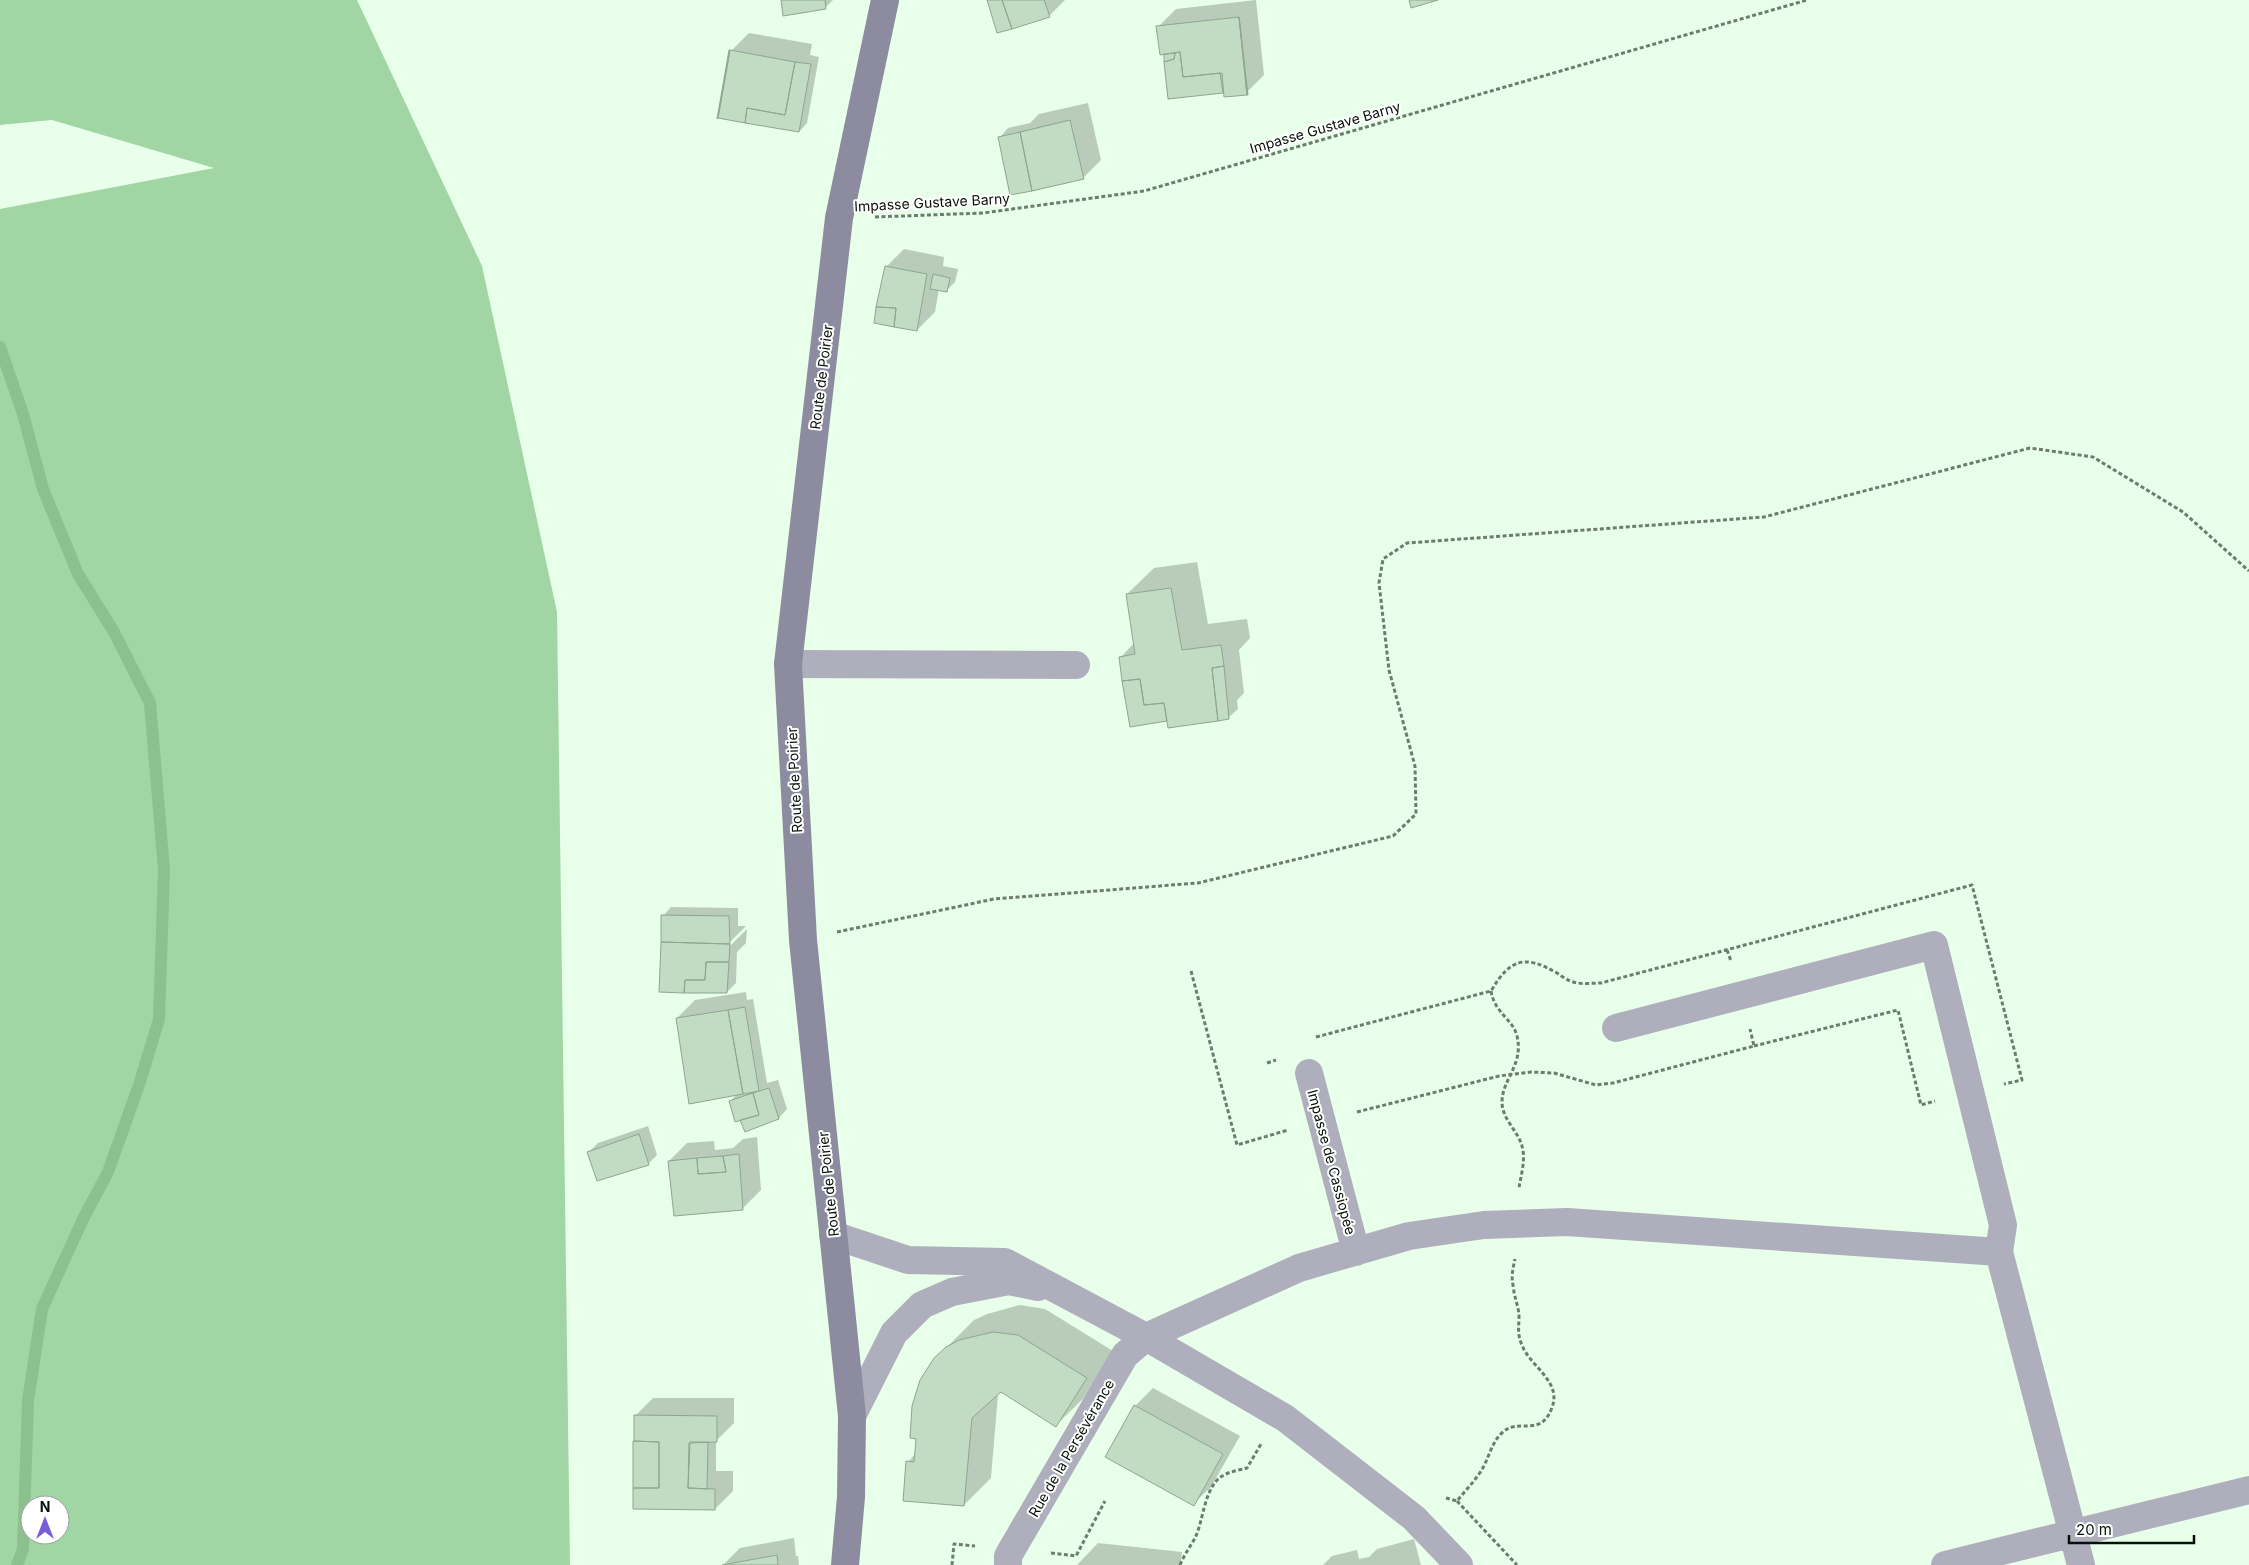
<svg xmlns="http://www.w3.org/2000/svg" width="2249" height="1565" viewBox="0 0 2249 1565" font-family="Inter,sans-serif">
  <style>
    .forest { fill: #a1d6a4; fill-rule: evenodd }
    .shadow { fill: #0003 }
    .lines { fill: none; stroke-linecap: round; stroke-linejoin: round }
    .stream { stroke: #8cc08f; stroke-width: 12 }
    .building { fill: #c1dcc2; stroke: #8da78e }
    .path { stroke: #6d7c6e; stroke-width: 3; stroke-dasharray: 4 2.5; stroke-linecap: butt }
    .minor { stroke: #afaebd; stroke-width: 28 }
    .secondary { stroke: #8d8ba0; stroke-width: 28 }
    .labels { text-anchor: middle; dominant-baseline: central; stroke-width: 4; stroke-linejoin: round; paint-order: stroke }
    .street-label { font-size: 14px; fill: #081108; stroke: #fff }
  </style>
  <rect width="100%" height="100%" fill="#e8ffe9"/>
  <path class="forest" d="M0,0H357L482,266L557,612L570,1565H0V209L214,168L52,120L0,125ZM30,1505H60V1535H30Z"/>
  <path class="shadow" d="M782,0H833L825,8Z
    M988,0H1065L1049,16Z
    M1256,0L1264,75L1246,93L1225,90L1169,97L1164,53L1158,27L1176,9Z
    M749,33L812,44L810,55L819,57L807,123L799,132L731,51Z
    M1088,103L1101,160L1083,178L1000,137L1008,128L1030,123L1039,114Z
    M904,249L944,257L943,266L958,269L955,282L947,290L939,289L935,312L917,330L886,267Z
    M1197,562L1208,624L1247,619L1250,638L1239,650L1244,693L1237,700L1238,709L1229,717L1169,727L1168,720L1120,658L1134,643L1127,594L1154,568Z
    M671,907L738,908V926H746L725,947L727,949L747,929L746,943L737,952L736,983L727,992L663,916Z
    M746,992L747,1000L753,999L767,1083L778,1080L787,1109L779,1118L730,1101L737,1094L677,1018L695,1000Z
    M648,1126L657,1155L648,1164L589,1152L598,1143Z
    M757,1137L761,1190L743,1208L669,1161L687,1143L714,1141L715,1150L733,1148L743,1139Z
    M1020,1305L1045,1309L1113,1351L1083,1399L1056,1425L1001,1391L998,1394L991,1478L964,1505L908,1462L916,1453L935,1359L974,1320L987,1314Z
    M1153,1388L1240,1436L1211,1487L1193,1504L1135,1406Z
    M653,1398H734V1423L716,1441V1471H733V1491L715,1509L635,1508V1416Z
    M794,1538L796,1556H798L799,1565H723L740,1548Z
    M1414,1539L1421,1565H1323L1332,1556L1357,1550L1359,1559L1369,1557L1377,1549Z
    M1098,1543L1182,1552L1180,1565H1077Z"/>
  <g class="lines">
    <path class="stream" d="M0,347L23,414L43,489L78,574L114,632L150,703L164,870L159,1019L139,1085L108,1172L83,1219L42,1309L28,1401L23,1549L17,1565"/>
  </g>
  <path class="building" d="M781,0H825L826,9L783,16Z
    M987,0H1002L1012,29L997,33Z
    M1002,0H1044L1050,17L1012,29Z
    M1409,0H1438L1411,8Z
    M1239,17L1248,95H1247Z
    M1239,17L1247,95L1224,97L1222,73L1183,77L1180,52L1160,55L1156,26Z
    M730,50L718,118L717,119L729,50Z
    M730,50L795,62L785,115L747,108L745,123L718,118Z
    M1180,52L1183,77L1220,73L1223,93L1168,99L1164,62L1174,59L1175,53Z
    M1175,53L1174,59L1164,62V54Z
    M795,62L811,64L799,132L745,123L747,108L785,115Z
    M1070,120L1084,179L1032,191L1020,132Z
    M1020,132L1032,191L1010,195L998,137Z
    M885,266L927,274L917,331L894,327L896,308L876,307Z
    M933,274L950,278L947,292L930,289Z
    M876,307L896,308L894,327L874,323Z
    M1171,588L1182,650L1221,645L1224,666L1212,668L1218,721L1168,728L1164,703L1144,705L1140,679L1122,681L1119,657L1135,654L1126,594Z
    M1224,666L1229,719L1218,721L1212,668Z
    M1140,679L1144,705L1164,703L1167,721L1130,727L1122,681Z
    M661,915L729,916L730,944L661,942Z
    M661,942L730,944L729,962H706L705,980H685L684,993L659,992Z
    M706,962H729L727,993H684L685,980H705Z
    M745,1007L759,1091L743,1094L728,1010Z
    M728,1010L743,1094L689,1104L676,1018Z
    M769,1088L779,1119L745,1132L740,1120L759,1115L753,1093Z
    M753,1093L759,1115L735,1122L729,1101Z
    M639,1134L649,1165L597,1181L587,1152Z
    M739,1154L743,1210L674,1216L668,1161L697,1158L698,1174L726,1172L723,1156Z
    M723,1156L726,1172L698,1174L697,1158Z
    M993,1332L1018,1335L1087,1378L1056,1427L1001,1392L972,1418L964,1506L903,1501L906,1461L914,1462L916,1439L910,1438L912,1406L920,1380L934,1358L946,1347L959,1340Z
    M1134,1405L1223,1454L1194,1506L1105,1457Z
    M634,1415L717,1416V1442L689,1443L688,1488L715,1489V1510L633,1509V1488H659V1442L634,1441Z
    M633,1441L659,1442V1488H633Z
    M690,1442H708L707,1489L688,1488Z
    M777,1555L778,1565H722Z"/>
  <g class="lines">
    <path class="path" d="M875,217L983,213L1144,191L1807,0
      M837,932L994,899L1198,883L1393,836L1416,814L1415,766L1389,670L1379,583L1383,559L1407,543L1764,517L2030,448L2093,457L2183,512L2249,571
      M1727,950L1731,961
      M1191,971L1237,1145L1288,1130
      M1491,991C1495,1014 1513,1019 1517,1036C1524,1065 1502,1079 1502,1102C1502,1119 1518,1131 1522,1146C1526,1159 1521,1175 1519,1188
      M1316,1037L1491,991C1510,959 1524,954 1557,973C1561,976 1566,979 1570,981C1580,985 1591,983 1601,983L1972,885L2022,1080L2004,1084
      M1754,1046L1898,1010L1921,1105L1935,1101
      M1267,1063L1276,1060
      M1357,1112L1499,1076L1531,1072L1554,1073L1596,1085L1613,1083L1754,1046L1750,1029
      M1446,1498L1457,1501C1465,1491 1474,1482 1481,1471C1489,1459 1491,1442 1503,1432C1518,1418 1540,1437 1551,1410C1564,1382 1530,1367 1522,1345C1517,1335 1519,1326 1519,1315C1518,1305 1514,1296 1513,1285C1511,1277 1513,1268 1515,1259
      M1457,1501L1517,1565
      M1051,1553L1076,1556L1105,1501
      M952,1565L954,1544L975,1546
      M1180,1565C1184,1555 1190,1547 1195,1538C1204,1520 1204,1485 1224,1475C1231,1471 1240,1470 1247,1468L1261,1444"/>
    <path class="minor" d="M788,664L1076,665
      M1616,1028L1934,945L2003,1225L1999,1252L2081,1565
      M1309,1073L1356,1252
      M833,1235L908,1260L1005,1262L1146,1337L1285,1418L1414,1518L1459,1565
      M852,1416L894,1333L922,1305L952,1292L1009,1281L1038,1287
      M1008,1565V1556L1125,1355L1146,1337L1299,1268L1409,1236L1484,1225L1567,1222L1999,1252
      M1945,1565L2249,1490"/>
    <path class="secondary" d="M845,1565L851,1497L852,1416L803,940L788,664L839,218L885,0"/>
  </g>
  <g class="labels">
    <g class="street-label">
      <text transform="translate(1325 127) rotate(-16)">Impasse Gustave Barny</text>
      <text transform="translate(932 202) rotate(-3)">Impasse Gustave Barny</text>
      <text transform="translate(821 377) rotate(-83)">Route de Poirier</text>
      <text transform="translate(794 780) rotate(-93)">Route de Poirier</text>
      <text transform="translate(1332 1162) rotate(75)">Impasse de Cassiopée</text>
      <text transform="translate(828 1184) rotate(-96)">Route de Poirier</text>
      <text transform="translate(1071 1448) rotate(-60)">Rue de la Persévérance</text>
    </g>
  </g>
  <g transform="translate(45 1520)"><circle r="24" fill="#ffffff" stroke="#9ca09c"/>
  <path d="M0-4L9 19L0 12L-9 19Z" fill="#775dd7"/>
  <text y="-8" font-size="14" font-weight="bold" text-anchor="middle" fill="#081108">N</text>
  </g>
  <path d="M2069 1535v8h125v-8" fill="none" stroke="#081108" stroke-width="2.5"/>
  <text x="2076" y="1535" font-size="15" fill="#081108" stroke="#ffffff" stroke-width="4" paint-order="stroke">20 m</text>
</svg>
